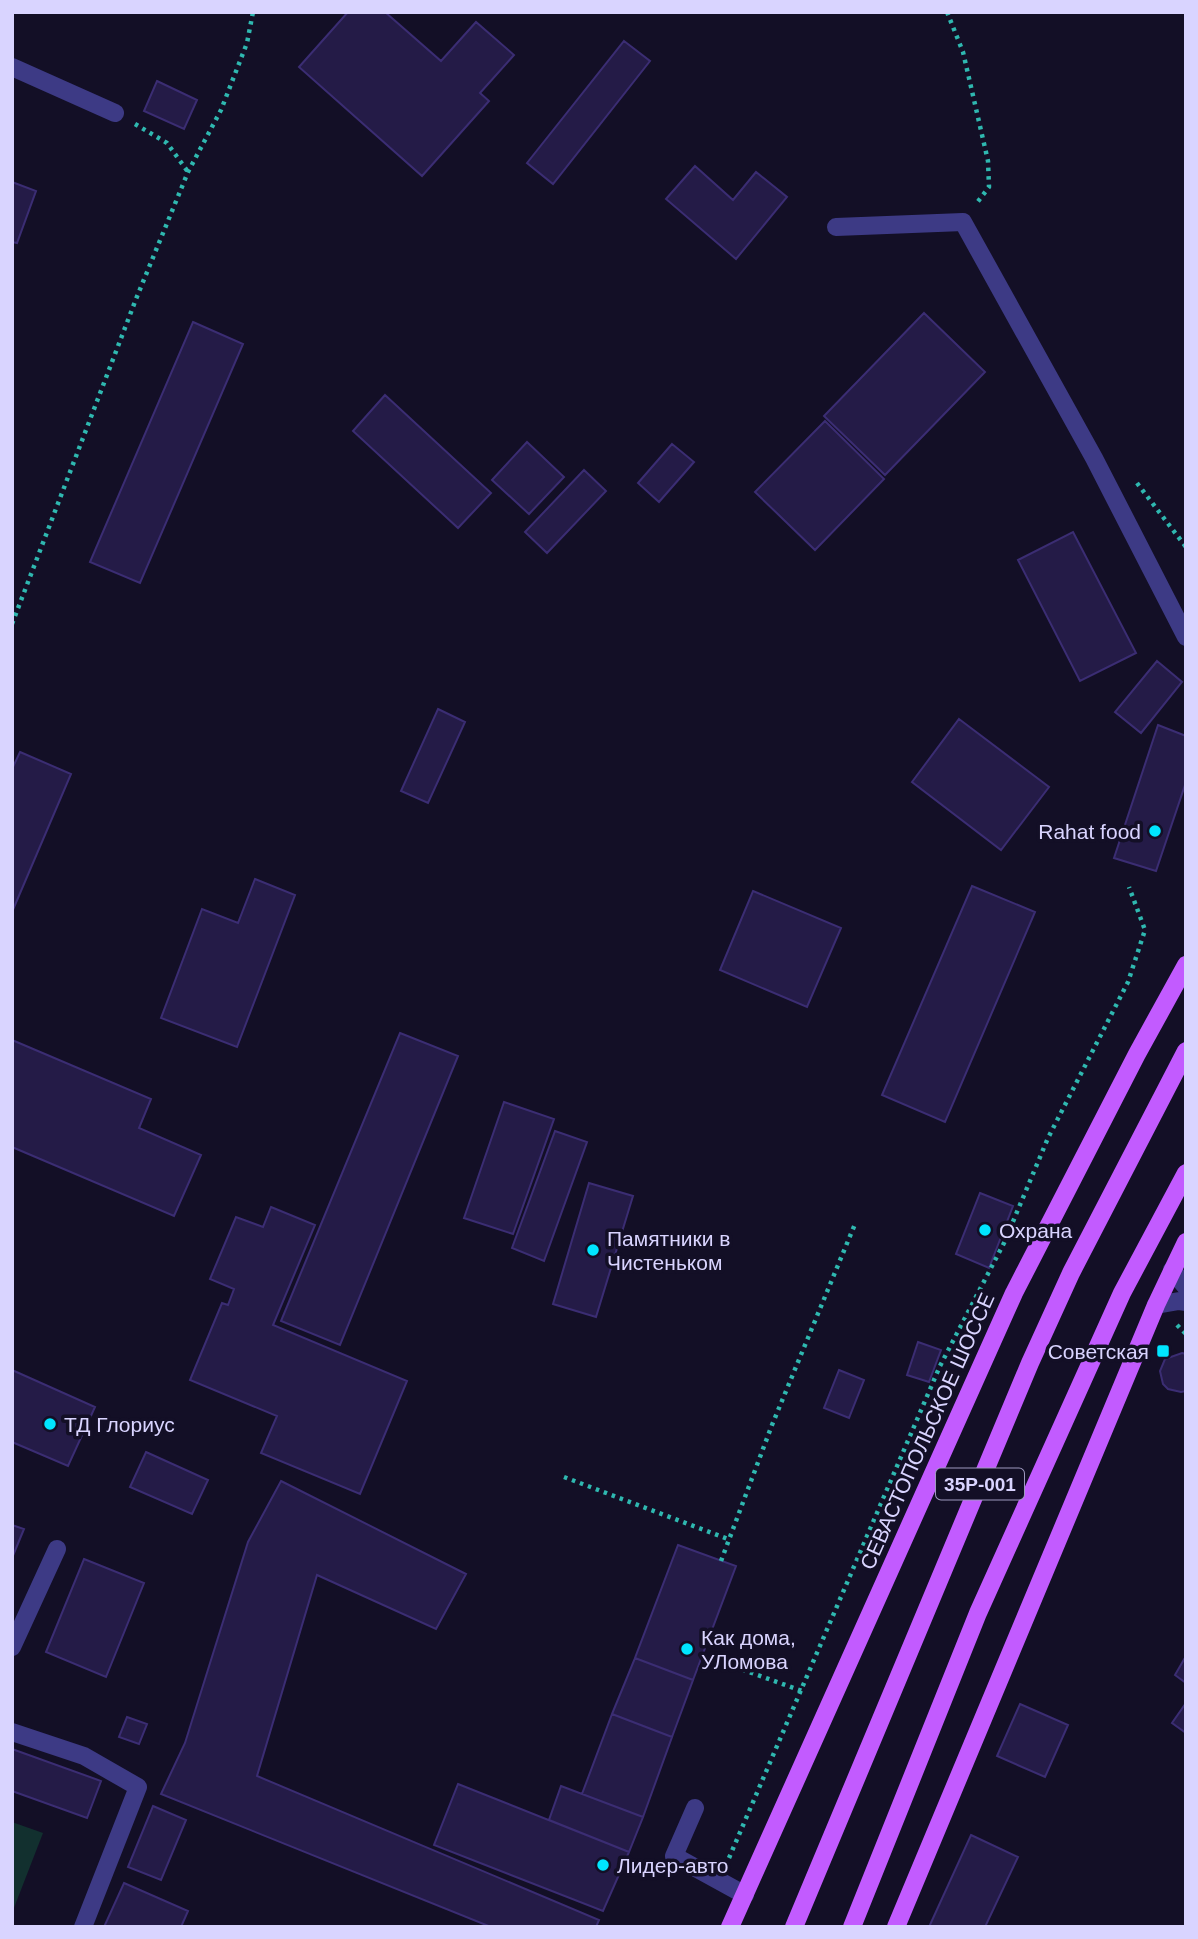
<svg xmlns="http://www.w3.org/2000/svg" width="1198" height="1939" viewBox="0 0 1198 1939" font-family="Helvetica,sans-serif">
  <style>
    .green { fill: #12302f }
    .building { fill: #241b47; stroke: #3b2d73; stroke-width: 2 }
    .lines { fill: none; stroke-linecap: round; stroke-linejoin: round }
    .path { stroke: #2fb8b0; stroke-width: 4.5; stroke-dasharray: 3.5 5; stroke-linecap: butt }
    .minor { stroke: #3d3a85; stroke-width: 18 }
    .major { stroke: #c25bff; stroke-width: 18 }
    .poi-dot { fill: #00e5ff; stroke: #130f26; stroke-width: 2.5 }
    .labels { text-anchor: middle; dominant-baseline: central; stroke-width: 7; stroke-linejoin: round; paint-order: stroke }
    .shield { fill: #130f26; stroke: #9e99be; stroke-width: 2 }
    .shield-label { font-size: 19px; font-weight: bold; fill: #d9d4ff }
    .poi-label { font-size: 21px; fill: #d9d4ff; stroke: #130f26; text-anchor: start }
    .street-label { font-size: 21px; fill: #d9d4ff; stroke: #130f26 }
  </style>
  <rect width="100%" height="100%" fill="#130f26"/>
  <path class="green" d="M12,1822L43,1833L12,1913Z"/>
  <path class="building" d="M348,12H385L441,61L476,22L514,55L480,93L489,101L422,176L299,67Z
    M624,41L650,61L553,184L527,163Z
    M157,81L197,100L184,129L144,111Z
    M695,166L733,200L756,172L787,197L736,259L666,199Z
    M12,182L36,191L17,243L12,242Z
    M924,313L985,372L885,475L824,416Z
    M193,322L243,344L140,583L90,562Z
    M385,395L491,493L458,528L353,431Z
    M825,421L884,479L815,550L755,492Z
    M527,442L564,477L529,514L492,480Z
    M672,444L694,462L659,502L638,483Z
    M584,470L606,491L547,553L525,532Z
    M1073,532L1136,653L1080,681L1018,560Z
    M1157,661L1182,682L1141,733L1115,712Z
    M438,709L465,722L428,803L401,791Z
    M959,719L1049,787L1001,850L912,782Z
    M1158,725L1186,736V782L1156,871L1114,858Z
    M20,752L71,774L12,912V769Z
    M255,879L295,895L237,1047L161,1018L202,909L238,923Z
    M972,886L1035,912L945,1122L882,1095Z
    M753,891L841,928L807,1007L720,970Z
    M400,1033L458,1056L340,1345L281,1321Z
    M12,1040L151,1099L139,1128L201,1155L174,1216L12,1147Z
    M504,1102L554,1119L513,1234L464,1218Z
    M555,1131L587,1142L544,1261L512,1248Z
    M589,1183L633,1196L596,1317L553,1304Z
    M980,1193L1013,1206L989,1268L956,1254Z
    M271,1207L315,1225L273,1325L407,1381L360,1494L261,1453L277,1416L190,1380L222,1303L228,1305L234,1289L210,1279L236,1217L263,1227Z
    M918,1342L941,1350L929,1382L907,1375Z
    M1182,1353L1186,1354V1391L1181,1392L1168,1389L1163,1384L1160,1371L1165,1359Z
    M12,1370L95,1407L68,1466L12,1442Z
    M839,1370L864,1380L849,1418L824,1408Z
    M146,1452L208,1480L192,1514L130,1487Z
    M281,1481L466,1574L436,1629L317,1575L257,1776L599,1920L596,1927H491L161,1794L185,1743L248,1542Z
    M12,1525L24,1529L12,1558Z
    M678,1545L736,1566L693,1680L635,1658Z
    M84,1559L144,1583L106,1677L46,1652Z
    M1186,1656V1683L1175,1675Z
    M635,1658L693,1680L672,1737L612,1714Z
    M1186,1703V1733L1172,1723Z
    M1020,1704L1068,1725L1045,1777L997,1756Z
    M612,1714L672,1737L643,1817L582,1794Z
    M127,1717L147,1724L139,1744L119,1737Z
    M12,1749L101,1781L87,1818L12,1791Z
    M458,1784L629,1852L603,1911L434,1845Z
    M561,1786L643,1817L629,1852L549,1820Z
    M153,1806L186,1820L161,1880L128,1867Z
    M971,1835L1018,1857L985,1927H929Z
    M124,1883L188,1911L181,1927H104Z"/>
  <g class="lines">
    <path class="path" d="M947,12L963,52L988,161L989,187L976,204
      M135,124L167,143L188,172
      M1137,483L1186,547
      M12,624L136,299L188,172L221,110L247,43L253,12
      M1177,1325L1186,1334
      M564,1477L728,1539
      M721,1561L772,1425L855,1224
      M702,1655L802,1691
      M729,1858L940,1366L1004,1243L1048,1138L1128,982L1145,930L1129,887"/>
    <path class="minor" d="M12,67L115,113
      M836,227L963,222L1094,458L1186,637
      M1172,1270L1186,1287
      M1156,1305L1179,1301L1186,1302
      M12,1647L57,1549
      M12,1732L84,1756L138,1787L83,1927
      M695,1808L674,1856L745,1895"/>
    <path class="major" d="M730,1927L1014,1293L1137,1054L1186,965
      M794,1927L1030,1363L1071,1273L1186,1051
      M852,1927L978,1613L1122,1293L1186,1173
      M896,1927L1156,1305L1186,1242"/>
  </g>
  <g class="poi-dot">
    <circle cx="1155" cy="831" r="7"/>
    <circle cx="985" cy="1230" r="7"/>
    <circle cx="593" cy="1250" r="7"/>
    <rect x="1156" y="1344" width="14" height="14" rx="3.5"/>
    <circle cx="50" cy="1424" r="7"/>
    <circle cx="687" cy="1649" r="7"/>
    <circle cx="603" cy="1865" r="7"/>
  </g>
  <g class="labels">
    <rect class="shield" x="936" y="1468.5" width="88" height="31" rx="5"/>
    <g class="shield-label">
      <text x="980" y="1484">35Р-001</text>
    </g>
    <g class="poi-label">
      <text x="1141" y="831" text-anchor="end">Rahat food</text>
      <text x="999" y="1230">Охрана</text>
      <text x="607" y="1238">Памятники в<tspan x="607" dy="24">Чистеньком</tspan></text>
      <text x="1149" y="1351" text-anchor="end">Советская</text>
      <text x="64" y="1424">ТД Глориус</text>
      <text x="701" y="1637">Как дома,<tspan x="701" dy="24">УЛомова</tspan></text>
      <text x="617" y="1865">Лидер-авто</text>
    </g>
    <g class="street-label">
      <text transform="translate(927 1431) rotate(-66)">СЕВАСТОПОЛЬСКОЕ ШОССЕ</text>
    </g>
  </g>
  <rect width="1198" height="1939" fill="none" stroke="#d9d4ff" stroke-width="28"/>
</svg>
